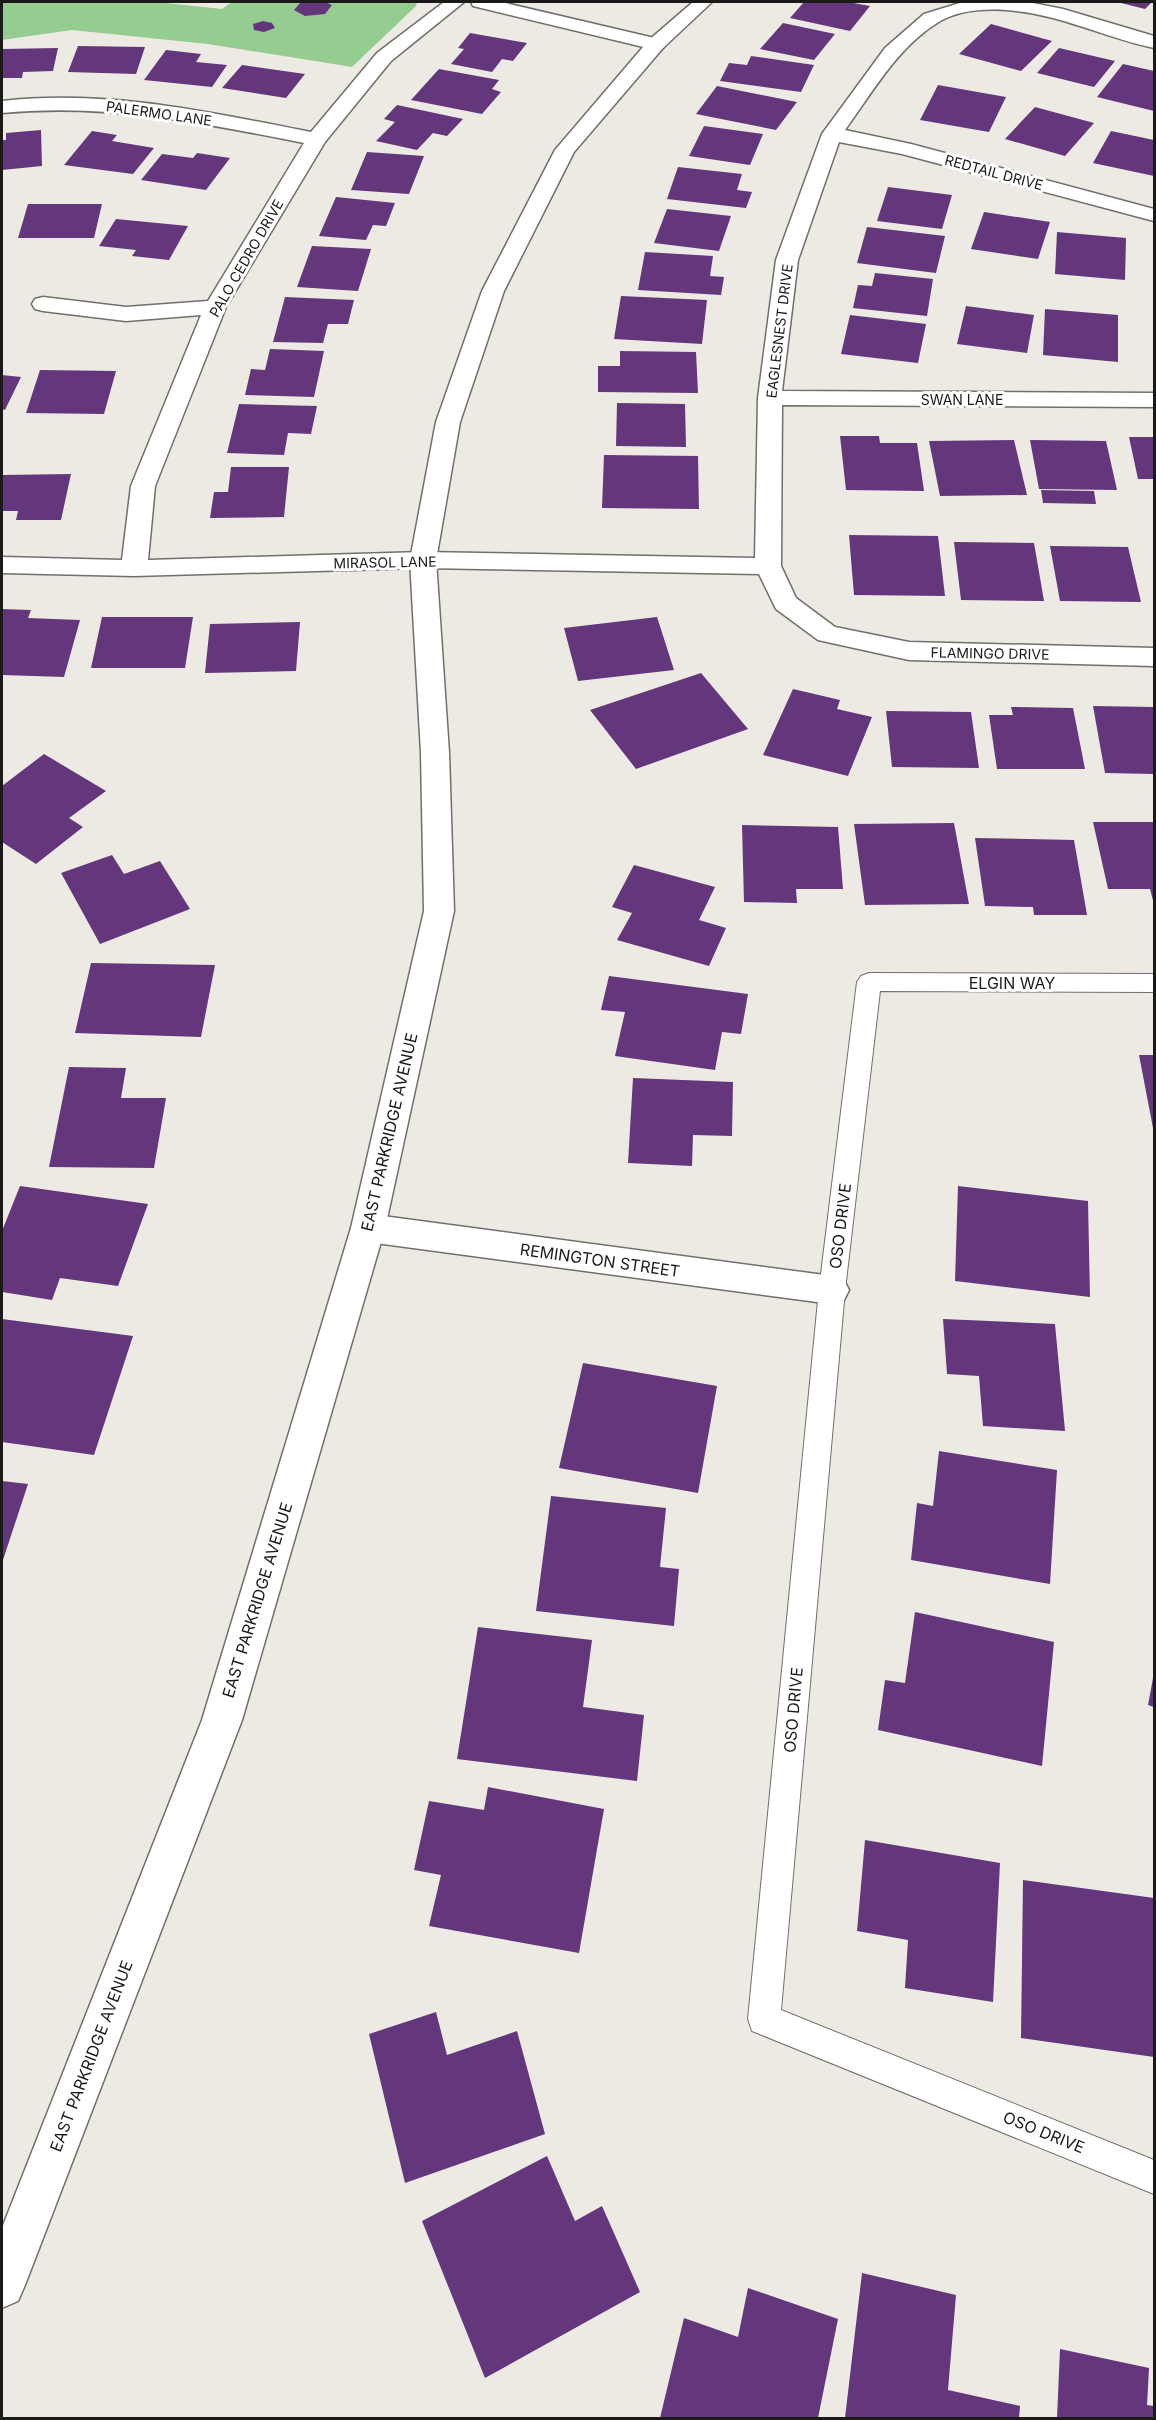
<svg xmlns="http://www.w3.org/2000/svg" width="1156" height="2420" viewBox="0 0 1156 2420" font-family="Inter,sans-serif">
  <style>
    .green { fill: #95cc8f }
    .building { fill: #64367b }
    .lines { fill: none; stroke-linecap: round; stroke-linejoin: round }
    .service-casing { stroke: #716f69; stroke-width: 2 }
    .minor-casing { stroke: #716f69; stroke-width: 3 }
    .secondary-casing { stroke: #716f69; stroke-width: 3 }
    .service { fill: #fff; fill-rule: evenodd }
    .minor { fill: #fff; fill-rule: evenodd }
    .secondary { fill: #fff; fill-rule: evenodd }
    .labels { text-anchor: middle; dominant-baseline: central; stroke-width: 6; stroke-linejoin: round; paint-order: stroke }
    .far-street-label { font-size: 14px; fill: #1b1a18; stroke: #fff }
    .street-label { font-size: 16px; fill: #1b1a18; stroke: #fff }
  </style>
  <rect width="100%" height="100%" fill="#edeae4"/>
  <path class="green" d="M2,2H156L222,9L232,2H417L416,6L352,67L208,44L72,30L2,40Z"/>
  <path class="building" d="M301,2H325L332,5L325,14L305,16L294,10Z
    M804,2H848L870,6L850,31L790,18Z
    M1117,2H1152L1145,9Z
    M263,21L272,23L275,28L264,32L254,30L253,24Z
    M783,23L835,34L814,60L760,49Z
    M991,24L1052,41L1021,71L959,54Z
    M470,33L527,43L513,61L502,59L492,72L451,64L464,49L458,48Z
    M78,46L145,47L136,74L68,72Z
    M58,48L53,71L23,72L22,78H2V49Z
    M1059,48L1115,61L1094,87L1037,73Z
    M166,50L201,54L196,62L227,65L212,87L144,80Z
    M751,56L814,65L801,92L720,81L729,63L747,65Z
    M1123,64L1154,71V111L1097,97Z
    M242,65L305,74L286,98L222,88Z
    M439,69L499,80L492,89L501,92L482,114L411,100Z
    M938,85L1006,97L989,132L920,120Z
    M717,86L797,102L776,130L696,114Z
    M397,105L463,119L447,136L433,133L417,150L376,141L395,122L384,119Z
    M1035,107L1094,123L1065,156L1005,139Z
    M704,126L763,134L750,165L689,156Z
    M41,130L42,166L2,170V140H6V133Z
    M92,131L117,135L112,141L154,148L133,174L64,165Z
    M1111,131L1154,140V176L1093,163Z
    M367,152L424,156L409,194L351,190Z
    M197,153L230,158L206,190L141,180L162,154L193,158Z
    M678,167L742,174L737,190L752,192L746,208L667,199Z
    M888,187L952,195L942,229L877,221Z
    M336,197L395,203L386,226L373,225L366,240L319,236Z
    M28,204H102L94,238H18Z
    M667,209L731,216L719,251L654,243Z
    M984,212L1050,222L1038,259L971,249Z
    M116,219L188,226L169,260L132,256L136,250L99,246Z
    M867,227L945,236L936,273L857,263Z
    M1057,232L1126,238L1125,280L1055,274Z
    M312,246L371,249L358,291L297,287Z
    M645,252L713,256L710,276L724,277L721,295L638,290Z
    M875,273L933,279L927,316L853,308L858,285L872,286Z
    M621,296L707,300L702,344L614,339Z
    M285,297L354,300L348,324H328L323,343L273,342Z
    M966,306L1034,315L1027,353L957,344Z
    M1045,309L1118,315V362L1043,355Z
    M850,315L926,324L918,363L841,354Z
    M270,349L324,351L314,397L245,395L251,369L265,370Z
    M620,351L696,352L698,393L598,392V366H620Z
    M40,370L116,371L104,414L26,413Z
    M2,375L21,377L5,410L2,409Z
    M617,403L685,404L686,447L616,446Z
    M239,404L317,406L311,434L288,433L284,455L227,453Z
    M840,436H879L880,443H917L924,491L846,490Z
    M1129,437H1154V479H1138Z
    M1014,440L1027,495L940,496L929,441Z
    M1030,440L1106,441L1117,490L1039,489Z
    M604,455L698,456L699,509L602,508Z
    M231,467H289L284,517L210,518L214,492H228Z
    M71,474L61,520H16L18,511H2V475Z
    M1041,490L1094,491L1096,504L1043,503Z
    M849,535L938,536L945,596L854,595Z
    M954,542L1034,543L1044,601L961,600Z
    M1050,546L1128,547L1141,602L1060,601Z
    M2,609L31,610L28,618L80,620L64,677L2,675Z
    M102,617H193L185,668H91Z
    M657,617L674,670L578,681L564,628Z
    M300,622L296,671L205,673L210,624Z
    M701,673L748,729L636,769L590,710Z
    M793,689L840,700L837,709L872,717L848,776L763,755Z
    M1093,706L1154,707V774L1105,773Z
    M1011,707L1073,708L1085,769H997L989,715H1013Z
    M886,711L971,712L979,768L892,767Z
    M44,754L106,791L69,818L83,827L36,864L2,842V786Z
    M1093,822H1154V904L1150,889H1108Z
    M954,823L969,904L865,905L854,824Z
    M742,825L838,827L843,889H796L797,903L744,902Z
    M975,838L1074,840L1087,915H1034L1033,907L985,906Z
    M112,855L124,874L160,861L190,909L100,944L61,873Z
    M634,865L715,887L699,920L726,928L709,966L617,940L632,913L612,907Z
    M91,963L215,965L201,1037L75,1033Z
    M609,976L748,994L741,1034L722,1032L715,1070L615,1056L625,1012L601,1010Z
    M1139,1055H1154V1128H1153Z
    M69,1067L126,1068L121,1098H166L154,1168L49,1167Z
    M633,1078L733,1082L732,1136L693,1135L692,1166L628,1163Z
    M20,1186L148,1204L118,1286L60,1278L52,1300L2,1292V1231Z
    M958,1186L1088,1201L1090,1297L955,1281Z
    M2,1319L133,1336L94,1455L2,1442Z
    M943,1319L1055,1324L1065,1431L983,1426L979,1376L947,1374Z
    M583,1363L717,1386L698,1493L559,1468Z
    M939,1451L1057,1470L1050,1584L911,1560L917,1503L933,1506Z
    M2,1481L28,1484L2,1563Z
    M551,1496L666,1508L660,1567L679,1569L674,1626L536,1611Z
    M915,1612L1054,1642L1042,1766L878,1730L885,1680L905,1683Z
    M478,1627L592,1640L583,1707L644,1715L637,1781L457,1759Z
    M1153,1678H1154V1707L1148,1705Z
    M488,1787L604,1809L579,1953L429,1926L441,1875L414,1870L429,1801L484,1810Z
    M865,1840L1000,1863L993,2002L905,1988L908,1940L857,1931Z
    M1023,1880L1154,1898V2057L1021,2038Z
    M436,2012L447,2055L517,2031L545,2134L405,2183L369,2034Z
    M547,2156L575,2221L602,2206L640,2292L485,2378L422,2221Z
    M862,2273L956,2295L948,2390L1020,2406L1019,2418H845Z
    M748,2288L838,2319L818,2418H660L684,2318L738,2337Z
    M1060,2349L1149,2368L1147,2405L1154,2406V2418H1057Z"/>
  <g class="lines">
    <g class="service-casing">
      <path id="service" d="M869,973L1154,974V992L880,991L845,1290L781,2010L1154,2160V2194L752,2031L748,2019L819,1290L857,982L861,976Z"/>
    </g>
    <g class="minor-casing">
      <path id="minor" d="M444,2H464L391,61L325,142L226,307L155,486L148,560L423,552L755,558L758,398L776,260L822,134L885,48L924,14L963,2H1028L1063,9L1154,36V48C1120,41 1087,27 1053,18C1020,9 968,3 937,23C897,48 872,93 845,130L911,144L1154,209V221L902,154L839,142L798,260L782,391L1154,393V407L782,405L781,566L796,598L835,627L909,642L1154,648V666L909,660L827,642L818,640L776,609L759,574L423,568L134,576L2,573V557L122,560L131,486L201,315L126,321L43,311L35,309L32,304L35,299L43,297L126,307L208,301L304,143C202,123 107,103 2,113V101C107,89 208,112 311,132L377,53Z
        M471,2H501L663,40L666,44L663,48L656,50L473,6Z
        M368,1214L832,1276L844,1280L849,1290L844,1300L832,1304L368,1242L356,1238L351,1228L356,1218Z"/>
    </g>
    <g class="secondary-casing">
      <path id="secondary" d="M693,2H712L663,48L574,152L504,291L460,422L436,560L449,753L454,911L385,1228L242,1720L25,2285L18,2301L2,2308V2228L202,1720L351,1228L424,911L421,753L410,560L436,422L482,291L555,150L649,40Z"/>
    </g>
    <use href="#service" class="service"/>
    <use href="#minor" class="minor"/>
    <use href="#secondary" class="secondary"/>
  </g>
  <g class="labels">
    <g class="far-street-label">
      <text transform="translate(159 113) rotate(8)">PALERMO LANE</text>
      <text transform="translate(994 172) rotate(15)">REDTAIL DRIVE</text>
      <text transform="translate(246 258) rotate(-60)">PALO CEDRO DRIVE</text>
      <text transform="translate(779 331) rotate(-83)">EAGLESNEST DRIVE</text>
      <text x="962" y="399">SWAN LANE</text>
      <text transform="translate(385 562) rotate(-1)">MIRASOL LANE</text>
      <text transform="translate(990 653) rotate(1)">FLAMINGO DRIVE</text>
    </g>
    <g class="street-label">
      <text x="1012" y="983">ELGIN WAY</text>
      <text transform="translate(389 1132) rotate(-77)">EAST PARKRIDGE AVENUE</text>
      <text transform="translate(840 1226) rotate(-83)">OSO DRIVE</text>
      <text transform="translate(600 1260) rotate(8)">REMINGTON STREET</text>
      <text transform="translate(257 1600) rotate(-73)">EAST PARKRIDGE AVENUE</text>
      <text transform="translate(793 1710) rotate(-85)">OSO DRIVE</text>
      <text transform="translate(91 2056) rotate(-69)">EAST PARKRIDGE AVENUE</text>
      <text transform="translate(1044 2132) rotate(22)">OSO DRIVE</text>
    </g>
  </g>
  <rect width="1156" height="2420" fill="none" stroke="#1b1a18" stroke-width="6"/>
</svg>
